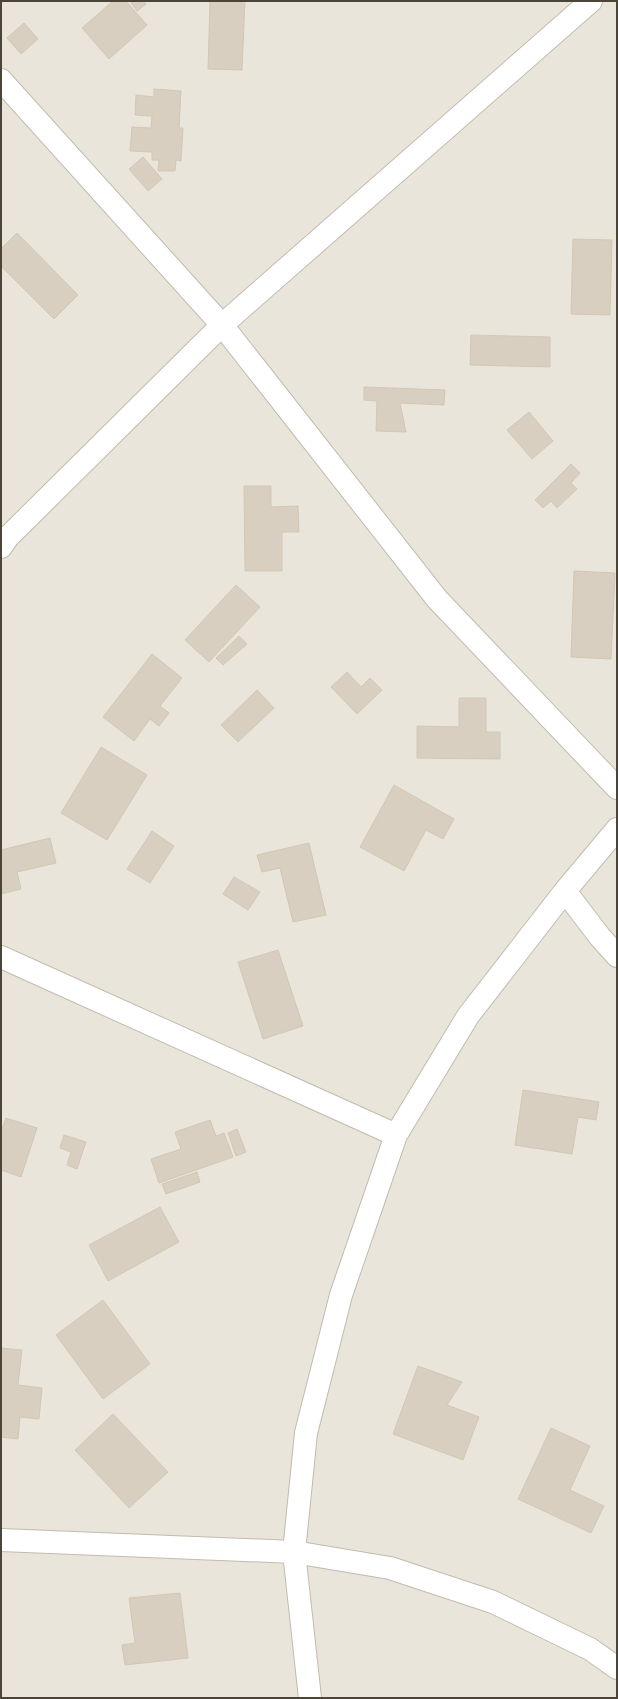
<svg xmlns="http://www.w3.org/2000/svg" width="618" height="1699" viewBox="0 0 618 1699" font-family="Barlow,sans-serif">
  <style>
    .residential { fill: #eae5da }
    .building { fill: #d8cfc1; stroke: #d3c7b4 }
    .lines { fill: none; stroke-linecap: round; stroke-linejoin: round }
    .street-casing { stroke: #c2bbae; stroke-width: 24 }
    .street { stroke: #fff; stroke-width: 22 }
  </style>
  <rect width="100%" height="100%" fill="#f6f3ec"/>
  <path class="residential" d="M1,1H617V1698H1Z"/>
  <path class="building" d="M113,1H126L147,25L109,59L82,28Z
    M130,1H143L146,4L137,11Z
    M210,1H245L242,70L208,69Z
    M24,23L38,39L21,54L7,38Z
    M154,89L181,91L179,128H183L181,161L176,160L175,171H158L159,160H152V152L130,151L132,127L151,128L152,116L135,115L136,95L154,97Z
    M143,157L162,179L148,191L129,169Z
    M17,233L78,295L54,319L1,266V249Z
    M573,239L612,240L610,315L571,314Z
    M471,335L550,337V367L470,365Z
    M364,387L445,390L444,405L400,403L406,432L376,431L377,401L364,400Z
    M529,412L553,441L532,459L507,430Z
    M571,464L580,473L571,483L577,489L557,508L551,501L543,508L535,500Z
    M244,486H271V507L298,506L299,532H282V571H245Z
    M574,571L615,573L611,659L571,657Z
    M236,585L260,607L209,662L185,640Z
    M239,636L247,644L223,665L216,658Z
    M152,654L182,678L160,706L169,713L159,726L150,719L134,741L103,717Z
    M347,672L361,687L370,678L382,690L357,714L331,687Z
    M257,690L274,708L238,742L221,725Z
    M459,698H486V732H500V759L417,758V726L459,727Z
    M101,747L147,775L107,840L61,813Z
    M394,785L454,819L443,839L426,830L404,871L360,847Z
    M152,831L174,846L150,883L127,869Z
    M50,838L56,863L17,872L21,889L1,894V850Z
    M309,843L326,915L293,922L280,868L262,872L257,855Z
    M234,877L260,892L248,910L223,894Z
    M278,950L303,1026L263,1039L238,962Z
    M523,1090L599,1102L596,1120L578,1117L572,1154L515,1145Z
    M6,1118L37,1128L21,1177L1,1170V1132Z
    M210,1120L216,1136L224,1133L233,1157L159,1183L151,1159L181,1149L175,1132Z
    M237,1129L246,1152L236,1156L228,1133Z
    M64,1135L86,1142L77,1169L67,1165L71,1152L60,1148Z
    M197,1172L200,1182L166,1194L162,1184Z
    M160,1207L179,1242L108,1281L89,1245Z
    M103,1300L150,1364L103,1399L56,1335Z
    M1,1348L22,1350L18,1385L42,1388L39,1419L20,1417L18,1439L1,1437Z
    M418,1366L462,1382L447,1405L479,1417L463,1460L393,1434Z
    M113,1414L168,1472L129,1508L75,1450Z
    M551,1428L590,1446L570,1490L604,1506L591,1533L518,1499Z
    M180,1593L188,1658L125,1665L122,1645L135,1643L129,1598Z"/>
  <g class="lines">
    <g class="street-casing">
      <path id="street" d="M1,80L222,325L437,599L617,788
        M1,547L8,537L222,325L591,1
        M565,891L600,937L617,956
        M1,957L396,1135
        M1,1540L294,1552L390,1568L493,1602L590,1649L617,1668
        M310,1698L294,1552L306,1433L341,1295L396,1135L468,1016L565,891L617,829"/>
    </g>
    <use href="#street" class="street"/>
  </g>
  <rect width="618" height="1699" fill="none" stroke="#4b4439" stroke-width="4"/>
</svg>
